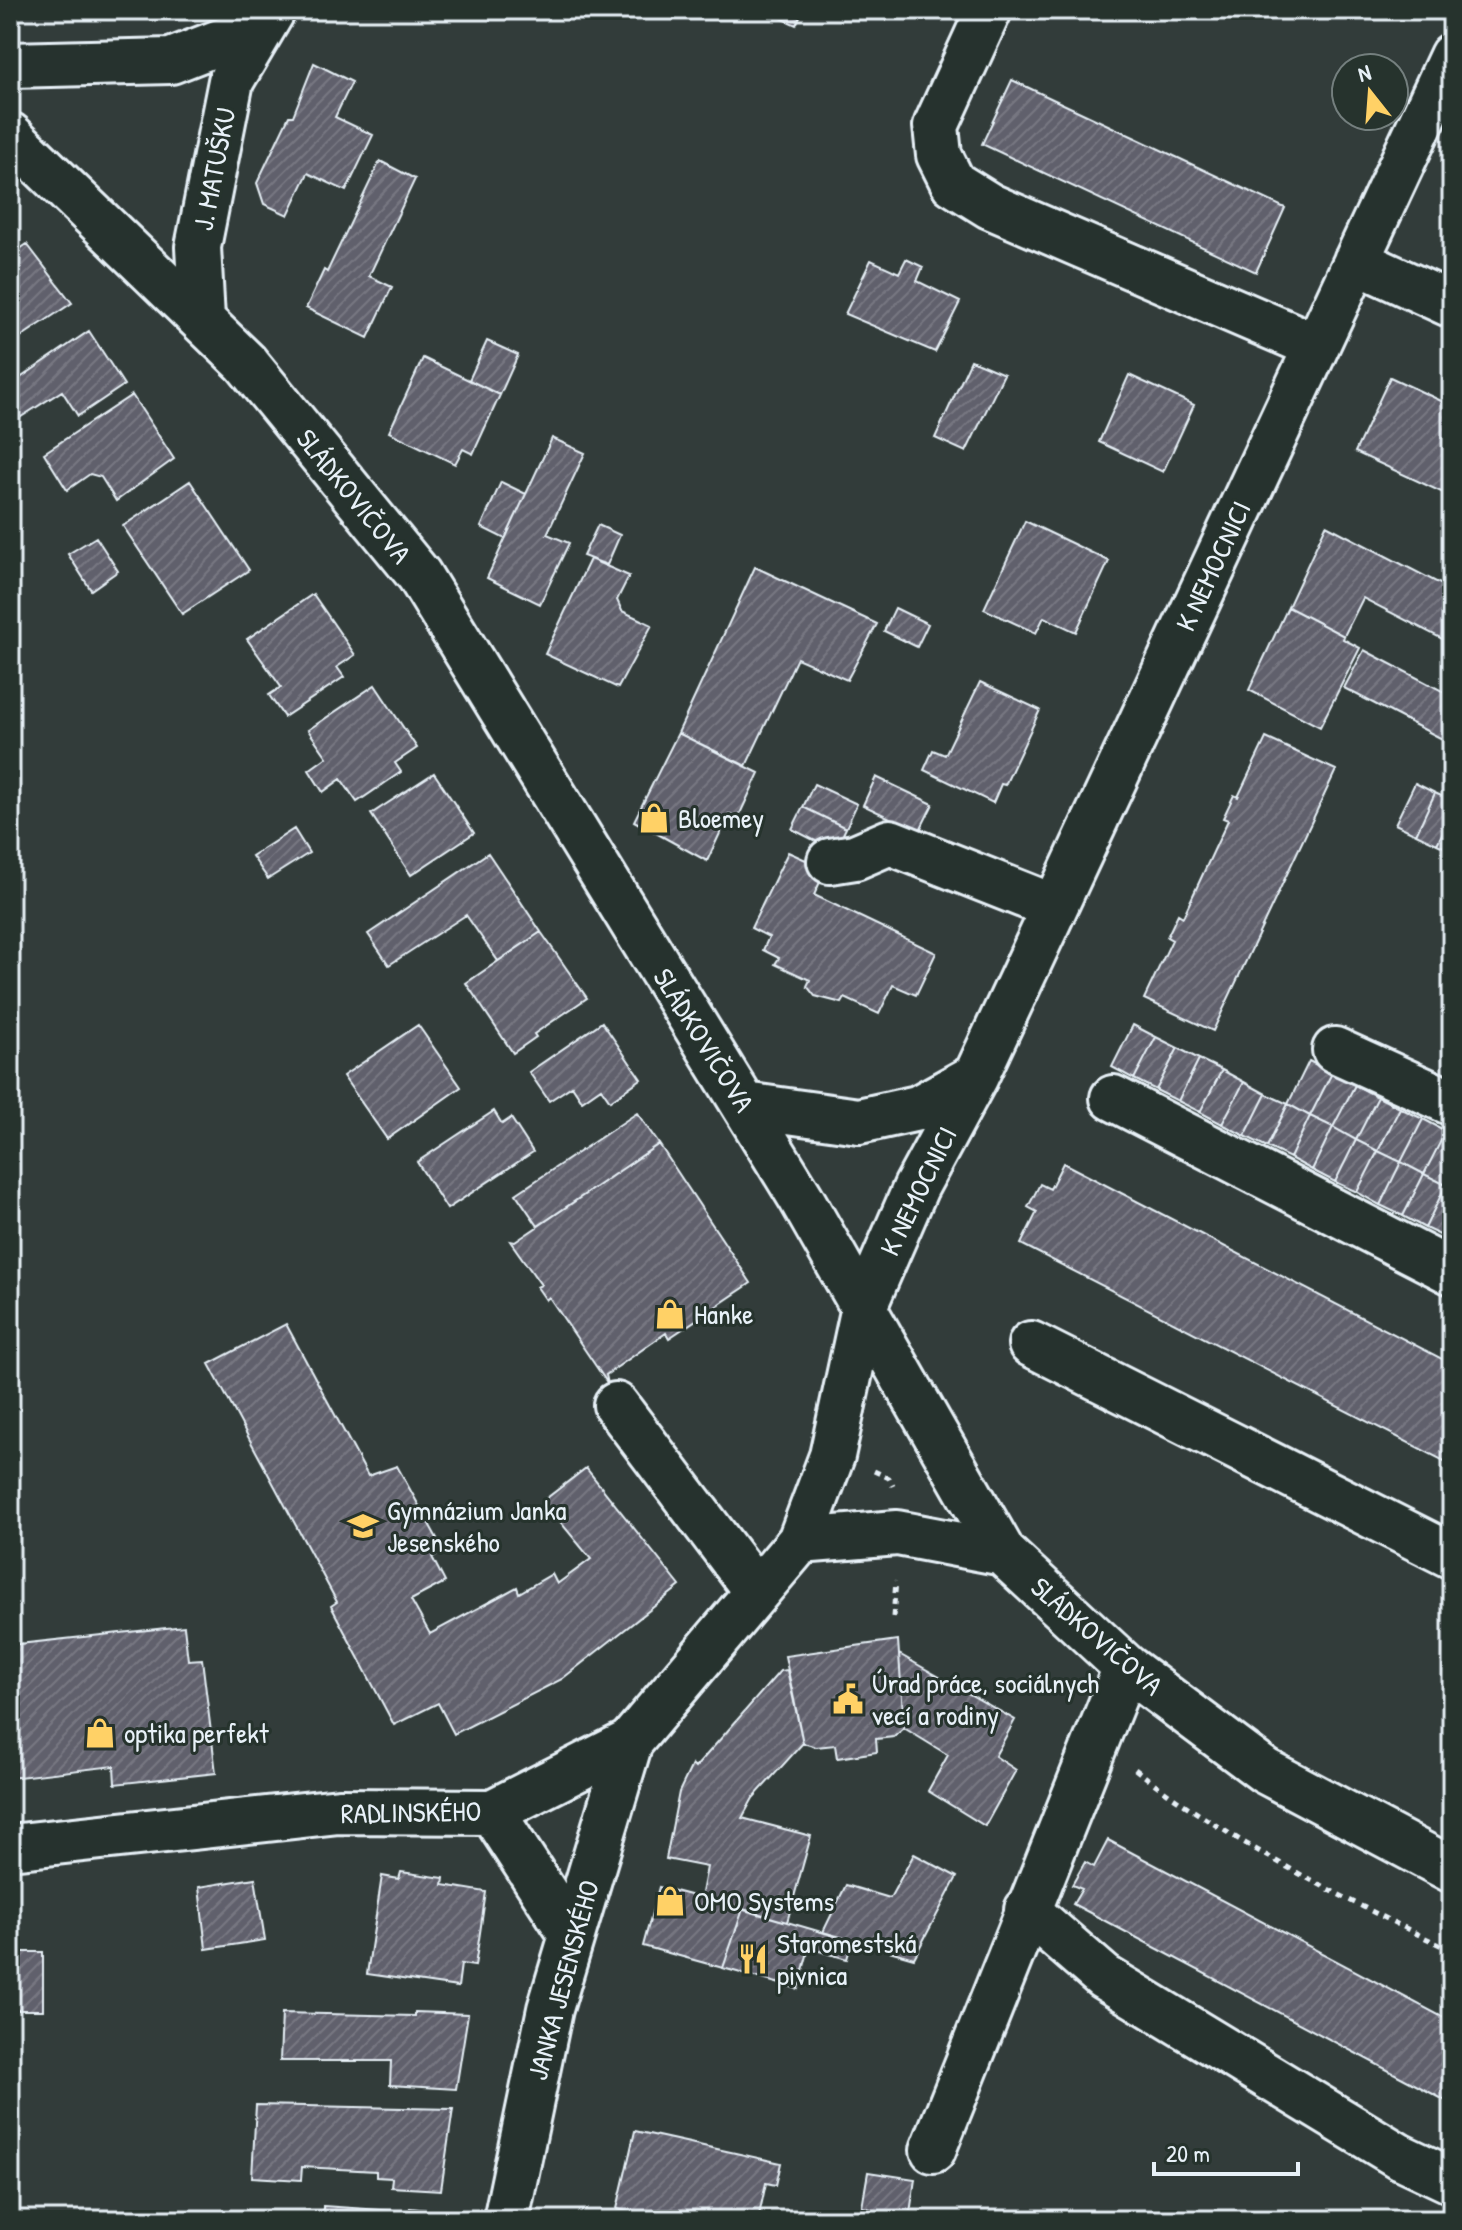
<svg xmlns="http://www.w3.org/2000/svg" width="1462" height="2230" viewBox="0 0 1462 2230" font-family="'Patrick Hand',sans-serif">
  <style>
    .building { fill: url(#building-hatch); stroke: #e8f1f8; stroke-width: 2 }
    .lines { fill: none; stroke-linecap: round; stroke-linejoin: round }
    .minor-casing { stroke: #e8f1f8; stroke-width: 50 }
    .path { stroke: #e8f1f8; stroke-width: 5; stroke-dasharray: 6 6; stroke-linecap: butt }
    .minor { stroke: #26332d; stroke-width: 44 }
    .labels { text-anchor: middle; dominant-baseline: central; stroke-width: 6; stroke-linejoin: round; paint-order: stroke }
    .street-label { font-size: 28px; fill: #e8f1f8; stroke: #26332d }
    .poi-label { font-size: 28px; fill: #e8f1f8; stroke: #26332d; text-anchor: start }
  </style>
  <defs>
    <pattern id="building-hatch" width="6" height="6" patternUnits="userSpaceOnUse" patternTransform="scale(2)"><rect width="6" height="6" fill="#60606c"/><path d="M-1 1l2-2M0 6l6-6M5 7l2-2" fill="none" stroke="#777782"/></pattern>
  </defs>
  <rect width="100%" height="100%" fill="#323c3a"/>
  <filter id="ink" filterUnits="userSpaceOnUse"><feTurbulence type="fractalNoise" baseFrequency=".0125" numOctaves="2"/><feDisplacementMap in="SourceGraphic" scale="16" xChannelSelector="R" yChannelSelector="G"/><feConvolveMatrix kernelMatrix="1 2 1 2 8 2 1 2 1" color-interpolation-filters="sRGB"/></filter>
  <g filter="url(#ink)">
    <path class="building" d="M764,10H803L796,25Z
      M314,63L352,82L335,117L373,135L346,191L308,173L288,215L264,204L257,183L289,116H293Z
      M1012,80L1285,208L1256,272L982,144Z
      M380,161L415,179L369,276L392,287L368,338L306,308L324,270L327,272Z
      M27,244L72,303L10,344V256Z
      M906,259L923,267L917,281L960,302L935,352L845,314L871,260L899,273Z
      M89,331L124,385L78,416L62,391L10,424V385Z
      M487,341L518,355L500,395L469,380Z
      M423,358L500,395L473,454L463,449L455,464L389,432Z
      M971,360L1004,374L966,452L935,438Z
      M1129,375L1194,405L1163,472L1099,442Z
      M1390,377L1452,406V497L1355,452Z
      M132,395L174,459L116,501L101,477L90,474L67,490L44,453Z
      M552,438L585,453L547,534L569,543L540,604L487,578Z
      M190,481L249,570L182,614L123,526Z
      M501,482L526,494L505,539L481,527Z
      M1025,521L1109,561L1076,632L1044,617L1036,633L984,609Z
      M598,525L620,535L607,565L583,556Z
      M1326,525L1452,590L1450,643L1363,598L1344,636L1288,607Z
      M96,537L118,571L91,590L68,554Z
      M590,559L629,576L617,600L622,611L652,625L618,688L545,654Z
      M755,567L877,624L847,680L797,658L746,766L678,733Z
      M313,594L355,655L337,667L344,677L284,717L269,695L281,687L247,639Z
      M1288,607L1344,636L1343,639L1360,648L1320,727L1249,690Z
      M895,608L928,624L917,647L884,631Z
      M1364,650L1452,696V744L1344,688Z
      M980,682L1040,710L1005,785L1001,784L993,803L924,770L933,750L945,755Z
      M375,685L417,748L395,763L401,772L357,802L341,779L323,792L309,770L327,757L308,730Z
      M678,733L759,773L738,818L729,814L707,861L634,821Z
      M1266,738L1336,770L1213,1031L1144,999L1172,940L1167,937L1178,914L1183,917L1228,820L1223,818L1234,795L1238,797Z
      M434,773L474,833L411,875L371,814Z
      M876,777L933,804L919,832L863,805Z
      M1415,783L1435,793L1416,834L1395,824Z
      M814,784L857,804L846,828L803,807Z
      M1435,793L1452,801V814L1437,844L1416,834Z
      M803,807L846,828L835,851L792,829Z
      M1452,814V851L1437,844Z
      M294,829L309,853L268,879L252,856Z
      M788,852L826,869L814,895L936,953L916,995L893,985L879,1014L845,998L842,1003L815,996L807,986L810,980L775,964L779,958L763,950L769,937L751,928Z
      M488,853L541,932L498,961L466,915L389,965L368,934Z
      M541,932L587,998L534,1034L536,1037L513,1053L466,983Z
      M602,1022L641,1079L610,1101L601,1088L582,1101L572,1086L549,1101L529,1072Z
      M418,1025L461,1087L387,1139L343,1076Z
      M1133,1025L1156,1037L1134,1079L1112,1067Z
      M1156,1037L1178,1048L1156,1090L1134,1079Z
      M1178,1048L1199,1059L1178,1101L1156,1090Z
      M1199,1059L1222,1070L1200,1112L1178,1101Z
      M1309,1061L1332,1073L1310,1116L1288,1104Z
      M1222,1070L1244,1082L1222,1124L1200,1112Z
      M1332,1073L1355,1085L1333,1127L1310,1116Z
      M1244,1082L1266,1094L1245,1136L1222,1124Z
      M1355,1085L1378,1097L1356,1140L1333,1127Z
      M1266,1094L1288,1104L1267,1147L1245,1136Z
      M1378,1097L1400,1108L1378,1151L1356,1140Z
      M1288,1104L1310,1116L1290,1158L1267,1147Z
      M1400,1108L1423,1119L1401,1162L1378,1151Z
      M494,1111L502,1124L511,1118L533,1152L447,1209L417,1162Z
      M637,1113L659,1144L538,1226L516,1194Z
      M1310,1116L1333,1127L1312,1170L1290,1158Z
      M1423,1119L1446,1131L1424,1174L1401,1162Z
      M1333,1127L1356,1140L1335,1182L1312,1170Z
      M1446,1131L1452,1134V1174L1446,1185L1424,1174Z
      M1356,1140L1378,1151L1357,1192L1335,1182Z
      M659,1144L751,1283L669,1338L666,1333L606,1375L608,1384L549,1297L546,1300L537,1287L541,1285L510,1241L515,1242Z
      M1378,1151L1401,1162L1380,1205L1357,1192Z
      M1401,1162L1424,1174L1403,1216L1380,1205Z
      M1063,1163L1452,1364V1450L1446,1462L1021,1244L1037,1212L1028,1207L1040,1184L1050,1189Z
      M1424,1174L1446,1185L1425,1228L1403,1216Z
      M1446,1185L1452,1188V1230L1448,1239L1425,1228Z
      M286,1324L368,1476L397,1466L444,1551L432,1557L445,1582L411,1600L430,1634L517,1587L519,1593L552,1574L557,1584L591,1559L543,1501L586,1468L680,1586L562,1679L454,1734L438,1703L394,1725L331,1606L337,1602L209,1364Z
      M184,1626L188,1660L202,1659L216,1773L115,1784L114,1766L10,1778V1645Z
      M898,1640L904,1728L894,1737L876,1739L877,1752L837,1758L835,1745L816,1747L803,1743L785,1656Z
      M899,1654L1015,1720L995,1756L1016,1770L985,1826L928,1791L948,1755L904,1728Z
      M787,1670L803,1743L753,1798L742,1818L811,1836L787,1922L701,1898L707,1867L666,1859L679,1792L692,1765L695,1768L780,1671Z
      M1108,1840L1452,2022V2104L1073,1904L1082,1889L1072,1885L1085,1862L1094,1867Z
      M914,1854L957,1877L914,1958L823,1932L846,1885L890,1898Z
      M401,1872L444,1878L443,1885L486,1892L475,1966L461,1964L458,1987L367,1974L382,1876L399,1879Z
      M255,1878L265,1940L206,1949L199,1887Z
      M659,1887L743,1909L723,1968L643,1946Z
      M743,1909L852,1941L847,1959L809,1948L798,1989L723,1968Z
      M10,1952H43V2010H10Z
      M415,2012L468,2014L456,2089L390,2085L391,2061H280L282,2013L415,2016Z
      M256,2105L453,2109L441,2190L391,2187L392,2178L376,2177V2171L302,2167L301,2180L252,2177Z
      M635,2131L781,2163L776,2185L766,2183L758,2220H641L642,2215L617,2209Z
      M868,2172L915,2179L909,2220H869L871,2209L862,2207Z
      M323,2206L410,2212V2208L459,2213L458,2220H323Z"/>
    <g class="lines">
      <g class="minor-casing">
        <path id="minor" d="M989,10L936,126L939,155L953,183L990,206L1316,346
          M10,65L171,61L261,26
          M10,135L246,363L419,575L801,1198L1003,1553L1126,1667L1265,1771L1452,1870
          M1356,261L1452,305
          M202,319L198,247L231,81L273,10
          M830,861L855,857L890,842L1054,907
          M1335,1050L1452,1103
          M1113,1098L1452,1272
          M745,1105L859,1121L918,1108L976,1076
          M1031,1344L1452,1556
          M616,1405L756,1591
          M800,1541L897,1533L1003,1553
          M492,1812L572,1935
          M10,1847L339,1811L492,1812L630,1742L800,1541L832,1456L864,1307L916,1187L976,1076L1452,56
          M1027,1910L1104,1977L1399,2156L1452,2181
          M933,2150L1126,1667
          M506,2220L550,2009L630,1742"/>
      </g>
      <path class="path" d="M874,1471L889,1478L893,1486
        M893,1617L896,1581
        M1135,1769C1232,1844 1342,1897 1452,1951"/>
      <use href="#minor" class="minor"/>
    </g>
  </g>
  <defs>
    <g id="shop-bare" transform="scale(2.4)"><path d="M-5-2.5h2.3a2.7 3.5 0 0 1 5.4 0H5L5.5 6h-11ZM-1.5-2.5h3a1.5 2.3 0 0 0-3 0Z" fill="#ffd166" stroke="#26332d" stroke-width="2.5" paint-order="stroke"/></g>
    <g id="school-bare" transform="scale(2.4)"><path d="M0-5L7-2L0 1L-7-2ZM-4 1L0 2.5L4 1V4Q0 6-4 4Z" fill="#ffd166" stroke="#26332d" stroke-width="2.5" paint-order="stroke"/></g>
    <g id="civic-bare" transform="scale(2.4)"><path d="M-.6-6.5H3V-4.5H.6V-3L4-1V1h2V6H-6V1h2V-1L-.6-3ZM-1.2 2.5V6h2.4V2.5Z" fill="#ffd166" stroke="#26332d" stroke-width="2.5" paint-order="stroke"/></g>
    <g id="restaurant-bare" transform="scale(2.4)"><path d="M-5-6h1v4h1v-4h1v4h1v-4h1v5L-1.5 .5V6h-2V.5L-5-1ZM5-6V6H3V1.5H1.5Q1.5-4 5-6Z" fill="#ffd166" stroke="#26332d" stroke-width="2.5" paint-order="stroke"/></g>
  </defs>
  <g fill-rule="evenodd">
    <use href="#shop-bare" x="654" y="818"/>
    <use href="#shop-bare" x="670" y="1314"/>
    <use href="#school-bare" x="363" y="1526"/>
    <use href="#civic-bare" x="848" y="1699"/>
    <use href="#shop-bare" x="100" y="1733"/>
    <use href="#shop-bare" x="670" y="1901"/>
    <use href="#restaurant-bare" x="753" y="1959"/>
  </g>
  <g class="labels">
    <g class="street-label">
      <text transform="translate(214 169) rotate(-79)">J. MATUŠKU</text>
      <text transform="translate(354 496) rotate(51)">SLÁDKOVIČOVA</text>
      <text transform="translate(1213 566) rotate(-65)">K NEMOCNICI</text>
      <text transform="translate(704 1040) rotate(58)">SLÁDKOVIČOVA</text>
      <text transform="translate(918 1191) rotate(-64)">K NEMOCNICI</text>
      <text transform="translate(1097 1636) rotate(41)">SLÁDKOVIČOVA</text>
      <text transform="translate(411 1812) rotate(-1)">RADLINSKÉHO</text>
      <text transform="translate(563 1980) rotate(-75)">JANKA JESENSKÉHO</text>
    </g>
    <g class="poi-label">
      <text x="678" y="818">Bloemey</text>
      <text x="694" y="1314">Hanke</text>
      <text x="387" y="1510">Gymnázium Janka<tspan x="387" dy="32">Jesenského</tspan></text>
      <text x="872" y="1683">Úrad práce, sociálnych<tspan x="872" dy="32">vecí a rodiny</tspan></text>
      <text x="124" y="1733">optika perfekt</text>
      <text x="694" y="1901">OMO Systems</text>
      <text x="777" y="1943">Staromestská<tspan x="777" dy="32">pivnica</tspan></text>
    </g>
  </g>
  <rect width="1462" height="2230" fill="none" stroke="#26332d" stroke-width="40"/>
  <rect x="20" y="20" width="1422" height="2190" fill="none" stroke="#e8f1f8" stroke-width="3" filter="url(#ink)"/>
  <g transform="translate(1370 92) rotate(343)"><circle r="38" fill="#26332d" stroke="#747f7e" stroke-width="2"/>
  <path d="M0-6L14 30L0 20L-14 30Z" fill="#ffd166"/>
  <text y="-12" font-size="22" font-weight="bold" text-anchor="middle" fill="#e8f1f8">N</text>
  </g>
  <path d="M1154 2162v12h144v-12" fill="none" stroke="#e8f1f8" stroke-width="4"/>
  <text x="1166" y="2162" font-size="24" fill="#e8f1f8" stroke="#26332d" stroke-width="6" paint-order="stroke">20 m</text>
</svg>
